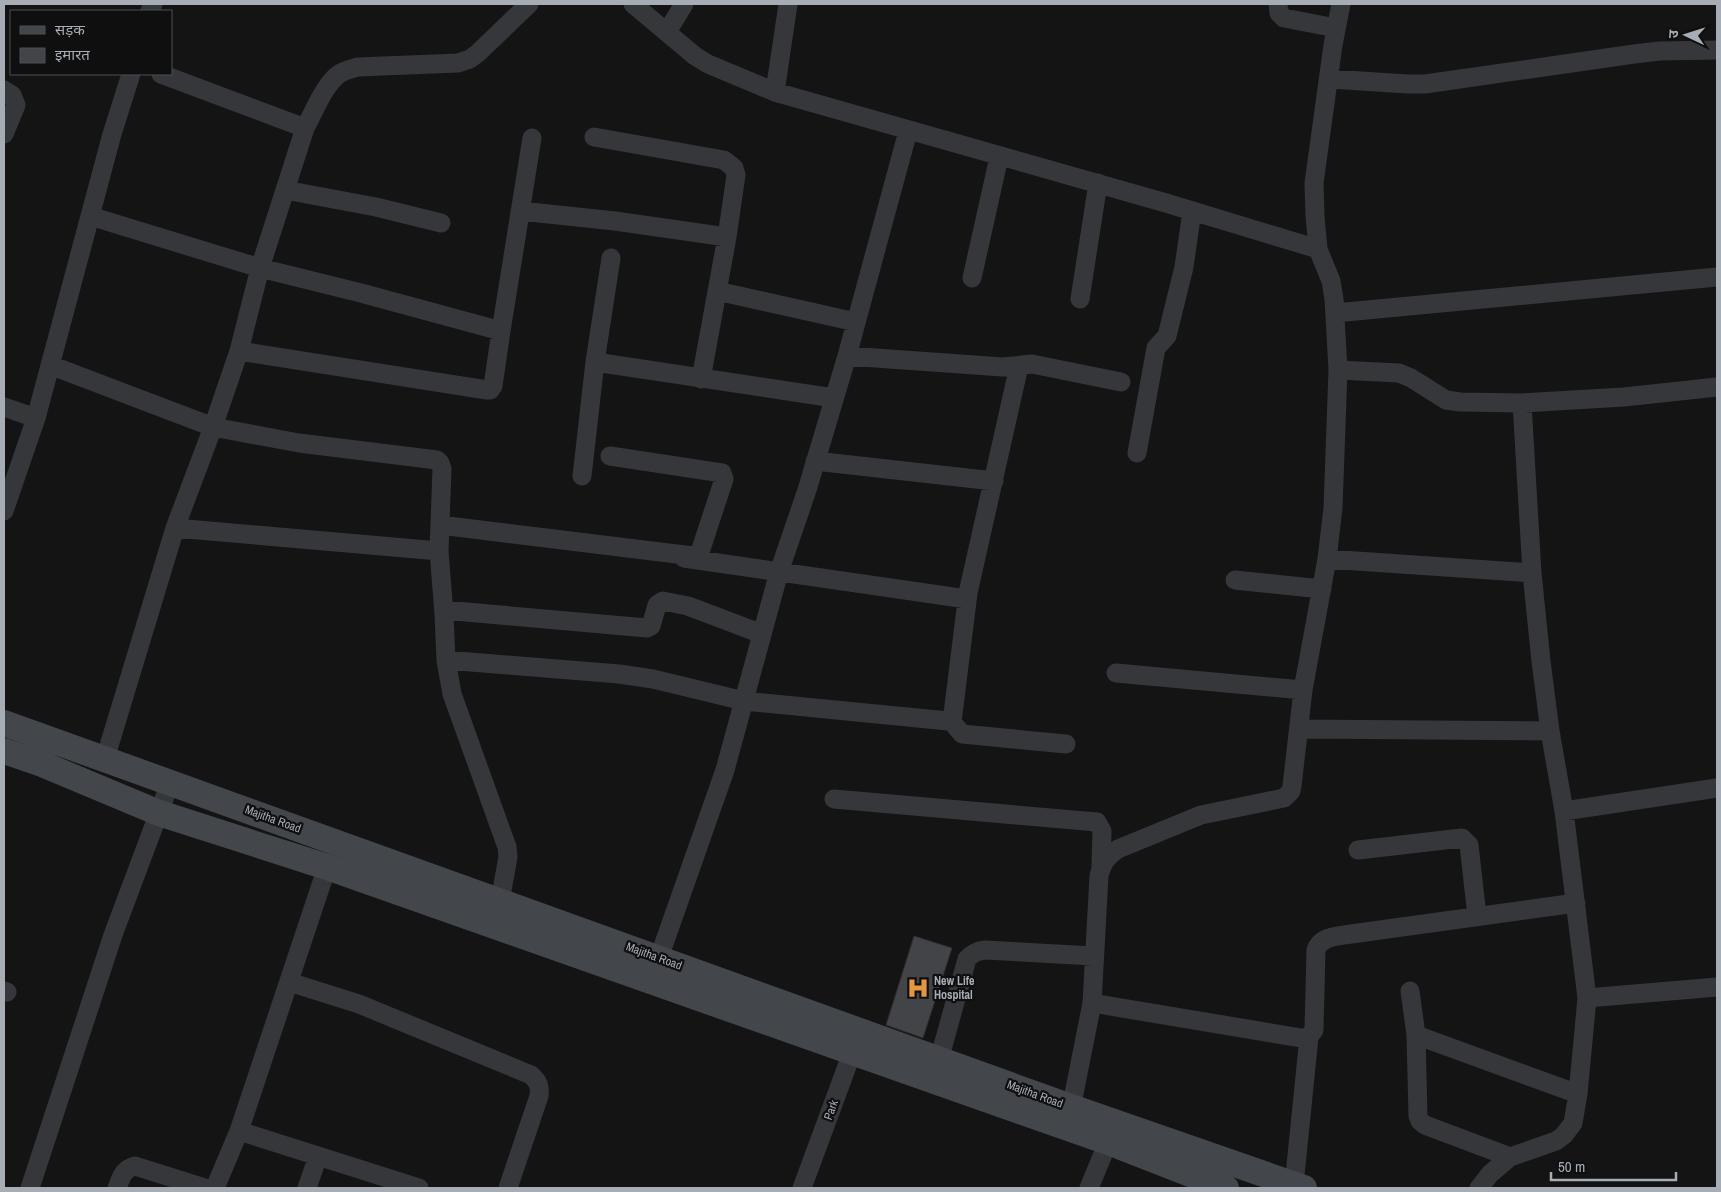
<svg xmlns="http://www.w3.org/2000/svg" width="1721" height="1192" viewBox="0 0 1721 1192" font-family="'Archivo Narrow','Noto Sans Devanagari',sans-serif">
  <style>
    .building { fill: #434448; stroke: #2e2e31 }
    .lines { fill: none; stroke-linecap: round; stroke-linejoin: round }
    .minor { stroke: #35373a; stroke-width: 19 }
    .secondary { stroke: #43464a; stroke-width: 26 }
    .labels { text-anchor: middle; dominant-baseline: central; stroke-width: 4.5; stroke-linejoin: round; paint-order: stroke }
    .street-label { font-size: 12px; fill: #a6adb5; stroke: #0f0f10 }
    .poi-label { font-size: 12px; font-weight: bold; fill: #a6adb5; stroke: #0f0f10; text-anchor: start }
  </style>
  <rect width="100%" height="100%" fill="#141415"/>
  <path class="building" d="M914,936L952,948L923,1038L886,1025Z"/>
  <g class="lines">
    <path class="minor" d="M633,4L695,56L708,64L775,92L1166,203L1318,249
      M1278,4L1279,13L1284,18L1336,28
      M150,11L153,4
      M667,32L684,4
      M1330,79L1408,84H1425L1634,54L1660,51L1717,50
      M4,90L12,95L16,105L4,134
      M775,92L788,4
      M305,128C314,112 324,85 339,74C345,70 351,69 358,67L458,63L470,59L478,53L529,4
      M594,137L724,160L734,168L736,175L727,237L701,379
      M285,190L376,207L441,223
      M520,211L615,221L727,237
      M90,216L260,268L361,293L501,331L532,138
      M972,278L999,157
      M717,291L856,322
      M1080,299L1098,183
      M1335,313L1717,277
      M239,351L487,390H490L493,386L501,331
      M847,356L1003,367L1032,364L1121,382
      M595,362L611,258
      M50,365L213,427L299,443L437,460L440,463L442,469L439,551L444,614L446,660
      M1338,370L1399,373L1411,378L1446,400L1460,402L1522,403L1624,397L1717,387
      M4,407L36,418
      M1137,453L1156,348L1167,336L1184,267L1192,211
      M815,461L994,481
      M582,476L595,362L834,398
      M4,511L36,418L112,134L131,74
      M440,525L693,556L700,552L724,479L722,473L610,456
      M175,528L439,551
      M684,558L967,599
      M1327,559L1532,573
      M1235,580L1322,589
      M444,610L647,628L651,626L657,605L663,601L688,606L762,634
      M1116,673L1303,690
      M952,722L968,593L1019,366
      M1299,729L1550,731
      M105,759L175,528L213,427L239,351L260,268L305,128L161,74
      M834,799L1097,822L1102,831L1101,867
      M1564,811L1717,788
      M1358,850L1462,838L1469,845L1477,916
      M500,901L508,857L507,847L452,694L446,660L619,674L653,679L744,701L948,721L952,722L962,734L1066,744
      M655,969L725,770L779,572L807,490L847,356L908,131
      M289,982L359,1004L531,1075C539,1082 540,1087 539,1096L508,1188
      M4,991L7,992
      M1410,991L1416,1035L1418,1116L1420,1121L1425,1125L1510,1157
      M1587,998L1717,987
      M1092,1003L1301,1038L1309,1037L1314,1030L1316,950C1320,938 1332,937 1344,935L1576,903
      M1416,1035L1578,1094
      M939,1060L967,959C973,953 977,951 985,950L1094,956
      M1069,1119L1092,1003L1099,876C1102,863 1107,856 1118,849L1201,815L1284,798L1291,791L1292,786L1303,690L1327,559L1333,508L1338,370L1334,299L1331,281L1318,249L1315,216L1314,183L1333,45L1341,4
      M239,1131L419,1188
      M1294,1185L1309,1037
      M30,1188L113,935L170,783
      M117,1188C121,1178 123,1169 135,1166L205,1188
      M215,1188L239,1131L327,867
      M307,1188L318,1156
      M802,1188L856,1042
      M1089,1188L1108,1142
      M1479,1188L1490,1174L1510,1157L1556,1141L1564,1135L1573,1123L1578,1094L1587,998L1564,811L1550,731L1541,661L1532,573L1522,403"/>
    <path class="secondary" d="M4,723L1071,1107L1304,1188
      M4,751L42,764L159,813L327,867L852,1052L1108,1142L1226,1188"/>
  </g>
  <defs>
    <g id="hospital-bare" transform="scale(1.725)"><path d="M-5-5h3v3.5h4V-5h3V5h-3V1.5h-4V5h-3Z" fill="#e6963b" stroke="#0f0f10" stroke-width="2.5" paint-order="stroke"/></g>
  </defs>
  <g fill-rule="evenodd">
    <use href="#hospital-bare" x="918" y="988"/>
  </g>
  <g class="labels">
    <g class="street-label">
      <text transform="translate(273 819) rotate(20)">Majitha Road</text>
      <text transform="translate(654 956) rotate(20)">Majitha Road</text>
      <text transform="translate(1035 1094) rotate(20)">Majitha Road</text>
      <text transform="translate(831 1110) rotate(-70)">Park</text>
    </g>
    <g class="poi-label">
      <text x="934" y="981">New Life<tspan x="934" dy="14">Hospital</tspan></text>
    </g>
  </g>
  <rect width="1721" height="1192" fill="none" stroke="#a6adb5" stroke-width="10"/>
  <rect x="10" y="10" width="162" height="65" fill="#0f0f10" stroke="#4b4e52"/>
  <rect x="20" y="26" width="25" height="8" fill="#43464a" stroke="#4b4e52"/>
  <text x="55" y="35" font-size="15" fill="#a6adb5">सड़क</text>
  <rect x="20" y="48" width="25" height="15" fill="#434448" stroke="#4b4e52"/>
  <text x="55" y="60" font-size="15" fill="#a6adb5">इमारत</text>
  <g transform="translate(1686 35) rotate(274)" stroke="#0f0f10" stroke-width="4" paint-order="stroke">
  <path d="M0-4L9 19L0 12L-9 19Z" fill="#a6adb5"/>
  <text y="-8" font-size="14" font-weight="bold" text-anchor="middle" fill="#a6adb5">उ</text>
  </g>
  <path d="M1551 1172v8h125v-8" fill="none" stroke="#a6adb5" stroke-width="2.5"/>
  <text x="1558" y="1172" font-size="15" fill="#a6adb5" stroke="#0f0f10" stroke-width="4" paint-order="stroke">50 m</text>
</svg>
